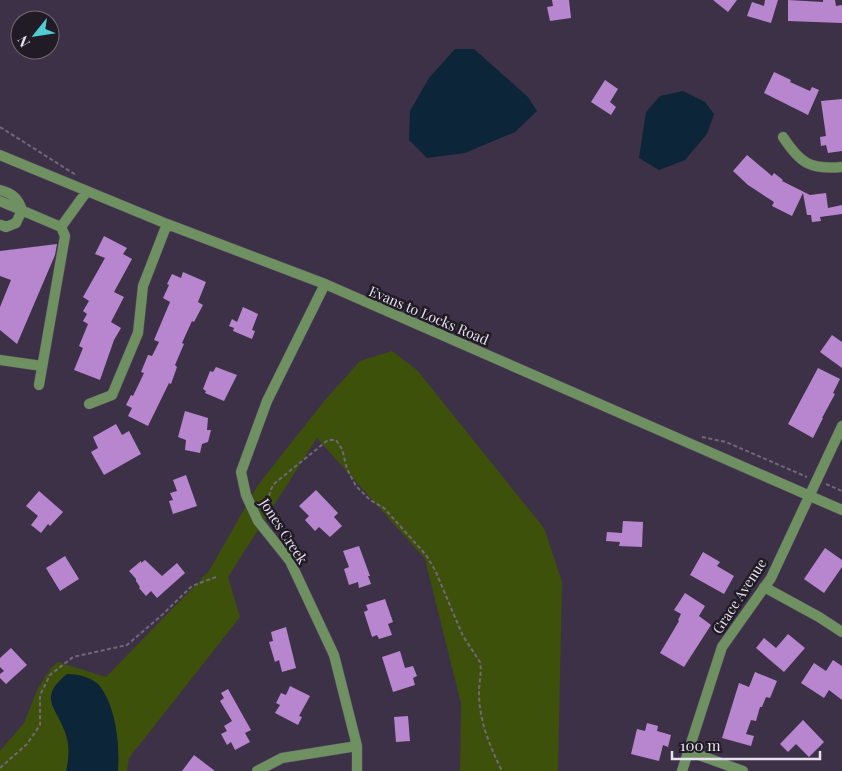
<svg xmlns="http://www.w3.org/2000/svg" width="842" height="771" viewBox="0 0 842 771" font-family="'Playfair Display',serif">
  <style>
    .green { fill: #3d510b }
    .water { fill: #0d2538 }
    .building { fill: #b886ce }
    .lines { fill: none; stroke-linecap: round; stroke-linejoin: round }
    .minor-casing { stroke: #584d62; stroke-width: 11 }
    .path { stroke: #71667a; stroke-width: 2; stroke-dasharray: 4 2.5; stroke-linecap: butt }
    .minor { stroke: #6f9061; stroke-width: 10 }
    .labels { text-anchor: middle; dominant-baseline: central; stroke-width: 5; stroke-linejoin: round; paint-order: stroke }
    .street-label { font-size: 14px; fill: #e8e1ef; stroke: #211b26 }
  </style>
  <rect width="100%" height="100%" fill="#3d3147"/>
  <path class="green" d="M392,351L417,370L544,528L562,582L558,771H460L461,703L425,559L317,438L228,577L240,617L129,758L127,771H0V751L24,723L38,688L51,668L58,662L106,677L209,571L258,485L325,400L360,361Z"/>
  <path class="water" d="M455,49H474L528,97L537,111L515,132L465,153L427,158L409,140L410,111L429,78Z
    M683,91L705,102L714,114L707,134L685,160L659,170L639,158L646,112L660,96Z
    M67,674C78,674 91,677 99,685C116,706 120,745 118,771H66C69,758 70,745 65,732C55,705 38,698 67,674Z"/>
  <path class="building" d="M552,0H569L571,18L550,21L547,7L553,6Z
    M713,0H737L728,12Z
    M765,0H778L771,23L747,16L752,2L764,6Z
    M788,0L823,2V0H835L836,6L842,5V23L788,21Z
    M774,72L791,80L790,82L810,91L812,87L819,90L808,115L764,93Z
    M605,80L618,89L610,102L616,107L611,115L591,102Z
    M842,99V151L828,153L826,145L821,146L820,137L826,136L821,101Z
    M747,155L772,176L774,173L783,180L782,181L810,195L826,193L828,208L842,205V214L820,217L821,221L812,222L811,215H807L803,193L792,216L772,206L774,202L748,185L733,171Z
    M104,236L127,248L123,254L132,259L114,292L124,297L111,322L121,328L114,340L100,380L74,370L83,348L79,346L88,324L83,321L87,314L83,311L89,301L83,297L105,258L95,254Z
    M57,244L55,255L17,344L0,330V307L11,280L0,276V251Z
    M183,272L206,282L198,302L203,305L194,322L192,321L182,343L184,344L175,365L177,367L171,384L169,383L148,426L128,416L132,408L126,405L131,395L133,396L144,373L141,372L148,355L152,356L159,342L154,340L170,302L163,298L169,285L167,284L172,274L181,278Z
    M243,307L258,314L252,330L255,331L252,339L233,331L234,328L229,326L232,319L237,322Z
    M832,335L842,342V368L820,352Z
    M216,367L237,375L224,401L205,393L206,391L203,389L210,371L213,372Z
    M818,368L840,379L833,393L835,394L822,418H823L813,438L788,424Z
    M185,411L208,418L207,430H211L208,442L202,444L200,453L185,450L186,440L178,437Z
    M116,424L122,435L129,431L141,454L104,475L91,452L98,448L93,437Z
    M186,475L197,506L173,514L169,501L173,500L170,493L177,491L173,480Z
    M316,490L338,513L334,517L342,526L330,537L319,527L315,531L305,520L309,516L299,506Z
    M39,491L63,512L50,526L48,524L41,533L31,525L38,516L26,506Z
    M623,521L643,522L642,547L619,546L620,542L606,541L607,532L622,533Z
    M359,546L370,576H368L371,584L359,588L358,582L349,585L344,569L349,567L343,551Z
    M825,548L842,560V567L824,593L804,579Z
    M703,552L720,562L717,566L734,576L724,594L690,575Z
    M65,556L79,579L60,591L46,568Z
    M145,560L162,576L177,563L185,573L157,598L151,591L146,596L139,588L140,587L136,581V579L129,571L141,561V563Z
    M685,593L705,606L699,616L711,625L684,667L660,653L679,621L678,620L681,614L674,610Z
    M385,599L393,622L388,624L392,635L379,639L377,635L372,637L364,612L368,610L366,605Z
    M286,627L296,668L282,672L279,660L275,662L269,642L273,641L271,632Z
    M788,634L805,648L784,672L756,648L764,638L776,648Z
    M11,648L27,665L6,684L0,678V674L4,671L0,667V658Z
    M400,651L405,668L413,666L417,676L413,678L415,685L393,692L382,657Z
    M833,660L842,666V700L829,690L824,698L801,683L814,663L826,671Z
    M755,672L777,681L770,698L766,697L762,707H760L756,721L751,720L746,734L754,736L751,746L722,738L739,683L749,687Z
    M290,686L310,696L299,716L302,717L298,725L275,713L280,705L276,703L281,693L286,695Z
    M228,689L251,730L245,733L250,742L235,750L231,742L227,745L221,734L227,731L224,726L232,721L220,701L224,698L221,693Z
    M408,716L410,741L396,742L394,717Z
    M803,720L824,742L809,757L796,744L788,752L780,744Z
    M647,723L658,726L657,731L671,735L668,747L663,745L659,761L631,754L637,729L645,731Z
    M194,755L215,771H182Z"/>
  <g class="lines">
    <g class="minor-casing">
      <path id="minor" d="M783,137C800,163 810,170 842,167
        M0,155L167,224L325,284L842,510
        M0,190C12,193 18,198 22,210L16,223L6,227L1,225
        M0,201L61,227L87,191
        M325,284L267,401L241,472L246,495L258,521L290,561L334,655L357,746V771
        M0,360L42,366
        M39,385L65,236L61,227
        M89,404L112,395L138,333L143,286L167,224
        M764,587L819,617L842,632
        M688,751L743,771
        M257,771L282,758L357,746
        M682,771L722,647L771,578L842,426"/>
    </g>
    <path class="path" d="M0,127L76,175
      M702,437L726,442L807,477
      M826,484L842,491
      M265,515C271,505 266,493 275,483L328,440H336L342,449L347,469L356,486L370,500L384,508L426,555L435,570L463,636L480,662C482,672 479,683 479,693C479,720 490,747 502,771
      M0,768L27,744L40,725V695L50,675L73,657L127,645L162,615L192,586L216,577"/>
    <use href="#minor" class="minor"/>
  </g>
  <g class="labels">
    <g class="street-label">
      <text transform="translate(429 315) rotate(23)">Evans to Locks Road</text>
      <text transform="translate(284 531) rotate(57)">Jones Creek</text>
      <text transform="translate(739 596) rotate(-57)">Grace Avenue</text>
    </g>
  </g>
  <g transform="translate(35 35) rotate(240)"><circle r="24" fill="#211b26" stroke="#716a76"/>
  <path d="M0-4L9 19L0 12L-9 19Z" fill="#51ccd2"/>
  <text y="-8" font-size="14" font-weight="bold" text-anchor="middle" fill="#e8e1ef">N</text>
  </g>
  <path d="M672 751v8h148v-8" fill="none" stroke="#e8e1ef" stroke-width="2.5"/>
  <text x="680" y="751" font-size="15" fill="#e8e1ef" stroke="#211b26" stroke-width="4" paint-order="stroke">100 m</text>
</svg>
